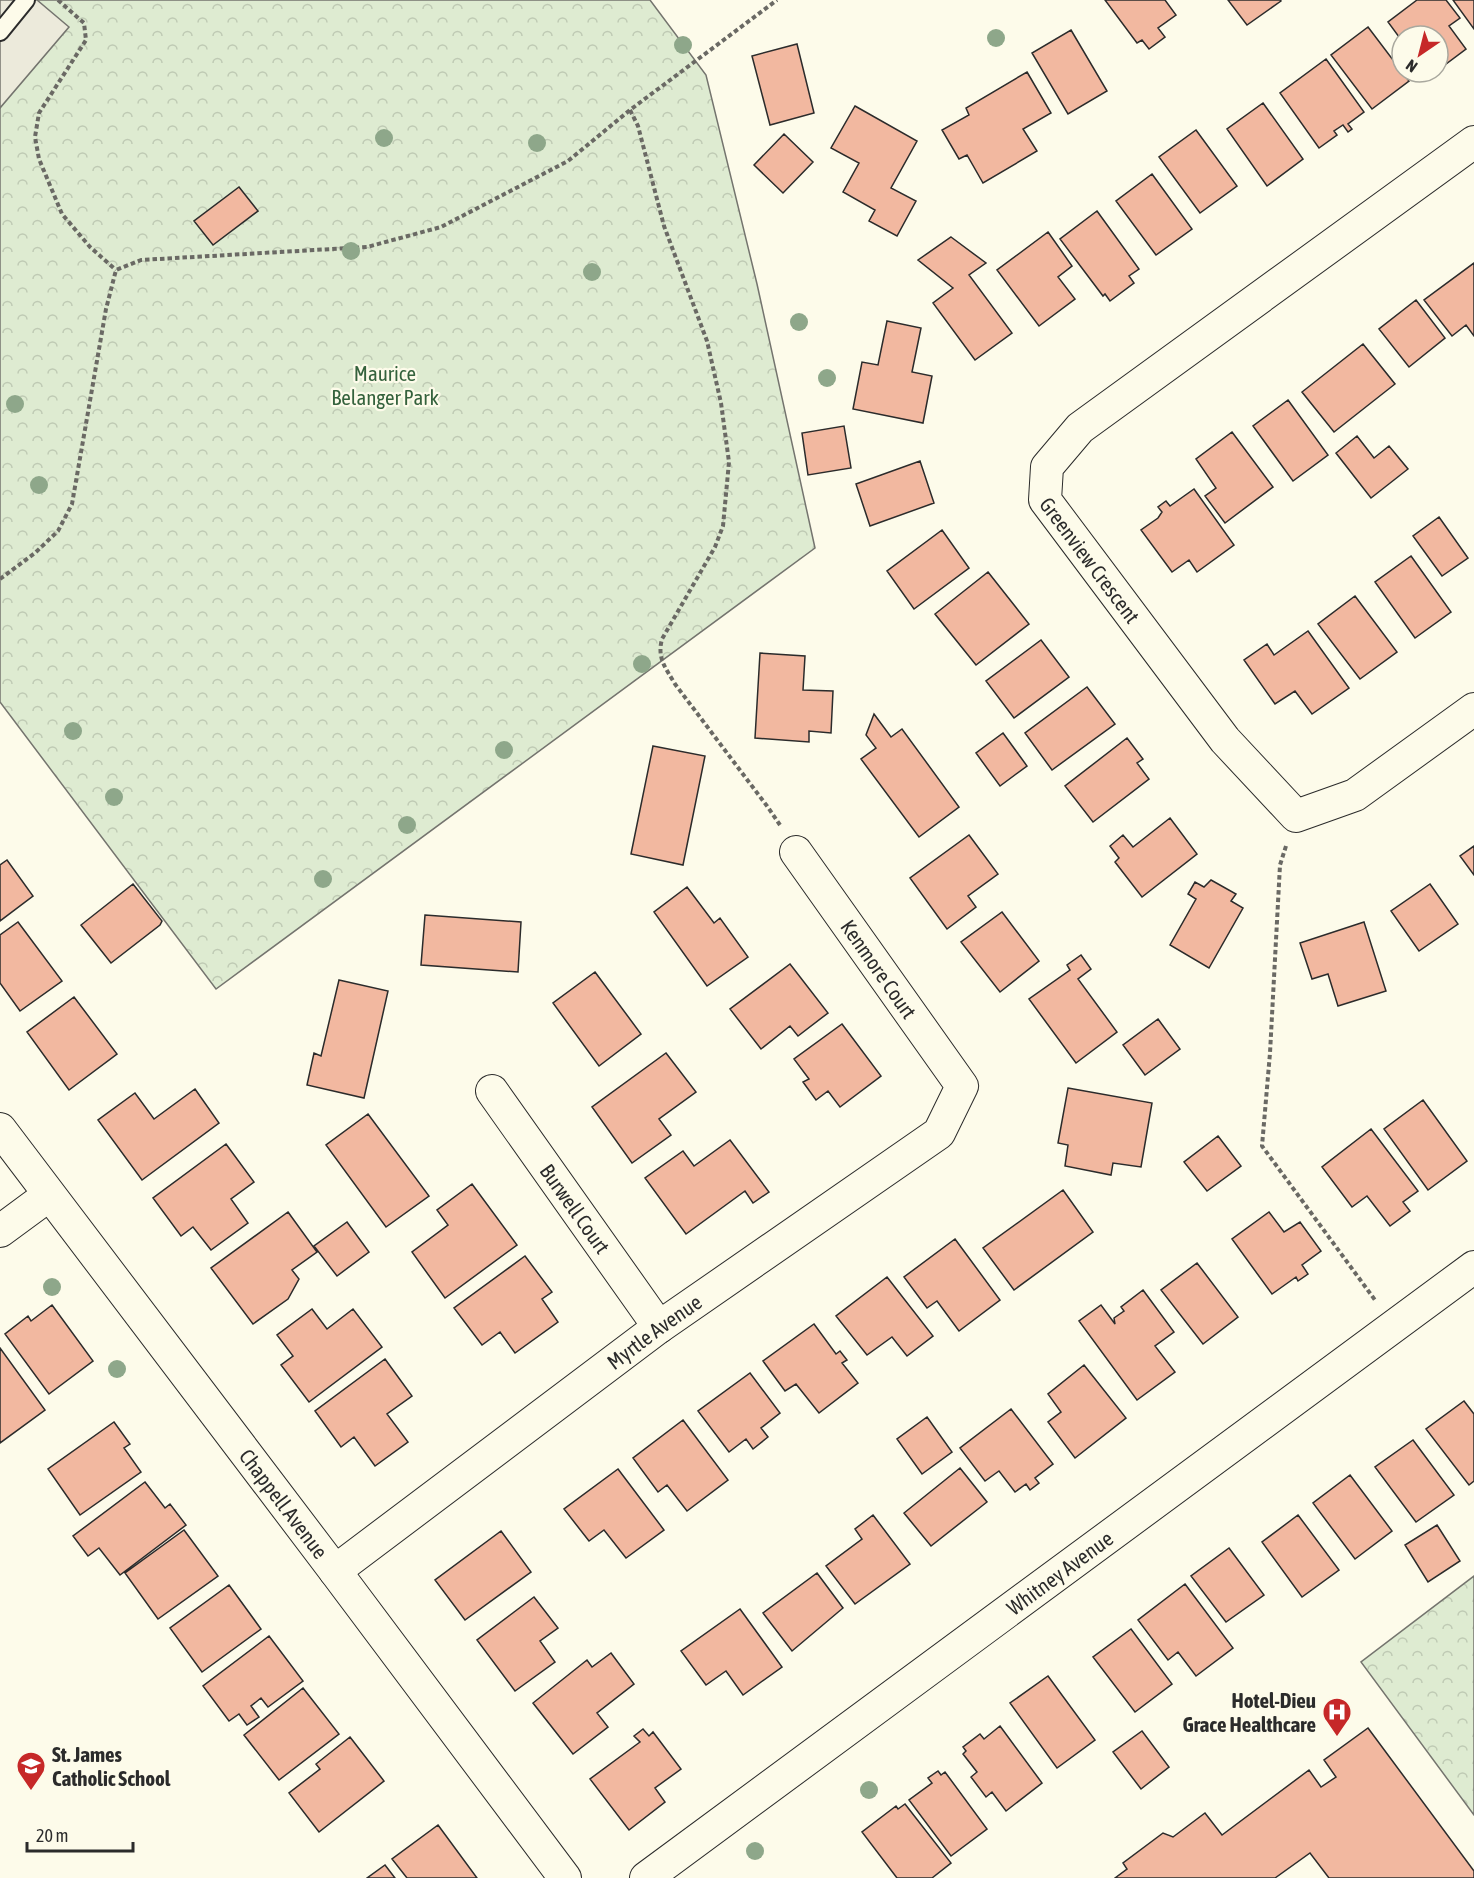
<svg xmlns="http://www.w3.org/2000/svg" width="1474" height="1878" viewBox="0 0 1474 1878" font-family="'Asap Condensed',sans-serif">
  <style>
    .park { fill: url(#park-crowns); stroke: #74746e; stroke-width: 1.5 }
    .parking { fill: #eceadb; stroke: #74746e; stroke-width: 1.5 }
    .building { fill: #f2b8a0; stroke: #2b2b2b; stroke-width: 1.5 }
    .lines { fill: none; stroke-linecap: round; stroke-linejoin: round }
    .lane-casing { stroke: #2b2b2b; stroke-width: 20 }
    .street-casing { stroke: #2b2b2b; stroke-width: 34 }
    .path { stroke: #6a6964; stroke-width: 4; stroke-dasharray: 4.5 3; stroke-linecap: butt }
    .lane { stroke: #fdfbea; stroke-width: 16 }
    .street { stroke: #fdfbea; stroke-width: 32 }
    .tree { fill: #8ea78a }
    .labels { text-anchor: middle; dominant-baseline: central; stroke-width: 4.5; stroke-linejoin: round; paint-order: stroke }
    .park-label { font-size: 21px; fill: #34623c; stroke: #fdfbea }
    .street-label { font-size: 21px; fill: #2b2b2b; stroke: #fdfbea }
    .poi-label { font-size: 21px; font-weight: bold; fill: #2b2b2b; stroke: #fdfbea; text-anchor: end }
  </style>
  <defs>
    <pattern id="park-crowns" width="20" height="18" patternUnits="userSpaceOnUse" patternTransform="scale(1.5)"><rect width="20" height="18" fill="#deebd1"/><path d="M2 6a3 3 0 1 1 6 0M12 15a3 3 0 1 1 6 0" fill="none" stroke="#bfcab4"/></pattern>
  </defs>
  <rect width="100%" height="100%" fill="#fdfbea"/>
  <path class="park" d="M0,0H650L706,75L757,284L815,548L216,989L0,702Z
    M1474,1576V1815L1361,1662Z"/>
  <path class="parking" d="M0,0H37L69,27L0,108Z"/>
  <path class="building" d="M1105,0H1165L1176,15L1158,28L1165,37L1149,49L1142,40L1137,43Z
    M1228,0H1280L1281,1L1247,25Z
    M1417,0H1446L1460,18L1449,26L1466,49L1438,70V36H1402V41L1388,22Z
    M1453,0H1474V29Z
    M1368,27L1409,81L1372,109L1331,55Z
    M1071,30L1107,91L1068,114L1032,53Z
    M797,44L814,113L770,125L752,56Z
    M1326,59L1364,112L1348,124L1352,129L1348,132L1343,125L1334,131L1337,135L1319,148L1280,93Z
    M1027,72L1051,113L1023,129L1037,151L983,183L967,155L959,159L942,130L969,115L966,108Z
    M1263,103L1303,159L1267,186L1227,129Z
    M855,106L917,141L891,188L916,201L897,236L869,221L875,210L843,192L859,163L831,148Z
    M1196,130L1237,186L1200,213L1159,157Z
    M784,134L813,162L783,193L754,165Z
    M1152,174L1192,229L1156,255L1116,201Z
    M239,187L258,211L213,245L194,221Z
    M1097,211L1139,269L1129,276L1134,283L1110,301L1105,294L1103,296L1060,239Z
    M1048,232L1072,266L1058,277L1075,299L1039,326L997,270Z
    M951,237L986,263L969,275L1012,333L975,360L933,303L953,288L918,260Z
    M1474,263V336L1466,325L1452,336L1424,300Z
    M1416,300L1445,338L1409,367L1379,329Z
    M887,321L921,328L912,372L932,376L923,423L853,409L862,362L878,365Z
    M1363,344L1395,384L1334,432L1302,392Z
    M1288,400L1328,455L1293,481L1253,426Z
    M844,426L851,468L808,475L802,433Z
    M1232,432L1273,487L1225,523L1205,496L1216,488L1196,459Z
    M1357,436L1374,458L1389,446L1408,469L1371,498L1336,453Z
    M920,461L934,503L870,526L856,484Z
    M1194,489L1234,545L1197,572L1189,560L1172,572L1141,530L1158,518L1162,512L1158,507L1166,501L1170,506Z
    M1439,517L1468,558L1442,576L1413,536Z
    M942,530L969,568L914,609L887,571Z
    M1411,556L1451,612L1415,638L1375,582Z
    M988,572L1029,624L976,665L935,614Z
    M1355,596L1397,652L1360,679L1318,624Z
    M1308,631L1349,688L1312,714L1295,691L1275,704L1244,660L1267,644L1274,655Z
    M1041,640L1069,677L1014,718L986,681Z
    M760,653L805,656L803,690L833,691L831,733L809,731V742L755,738Z
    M1087,687L1115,724L1052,770L1025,733Z
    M874,714L891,737L902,729L959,807L919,837L861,759L876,748L866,735Z
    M1003,733L1027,766L1000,786L976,753Z
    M1127,738L1143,759L1137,763L1149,779L1093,822L1065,786Z
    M653,746L705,756L683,865L631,854Z
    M1170,818L1197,854L1142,897L1115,862L1119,858L1110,846L1123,835L1133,847Z
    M969,835L998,874L968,896L976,907L947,929L910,878Z
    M1474,846V875L1460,856Z
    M7,860L33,896L0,921V865Z
    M1211,880L1236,894L1231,901L1243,908L1209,968L1170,945L1196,899L1188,894L1195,882L1204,887Z
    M133,884L162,921L160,925L111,963L81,925Z
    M1430,884L1458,924L1419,951L1391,911Z
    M687,887L714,923L720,918L748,957L707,986L654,912Z
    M1002,912L1039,961L1000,992L961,942Z
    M425,915L521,922L518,972L421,965Z
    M18,922L62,981L20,1011L0,983V935Z
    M1364,922L1386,991L1338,1006L1328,974L1312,979L1300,943Z
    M1081,955L1091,969L1078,979L1117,1032L1076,1063L1029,999L1070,970L1067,965Z
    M790,964L828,1013L798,1036L790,1026L761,1049L730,1009Z
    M595,972L641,1034L599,1066L553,1003Z
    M339,980L388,991L364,1098L307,1085L314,1053L321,1056Z
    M74,997L117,1054L69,1090L27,1032Z
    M1158,1019L1180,1049L1145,1075L1123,1045Z
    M842,1024L881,1076L840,1107L828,1091L816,1100L803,1082L809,1079L794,1059Z
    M666,1053L696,1092L659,1119L671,1135L632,1163L592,1107Z
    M1068,1088L1152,1103L1141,1167L1113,1163L1111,1175L1065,1166L1068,1145L1058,1143Z
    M195,1089L219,1123L142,1180L98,1120L135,1093L154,1119Z
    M1423,1100L1467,1161L1428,1190L1384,1129Z
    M368,1114L429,1196L386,1227L326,1145Z
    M1371,1129L1418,1191L1403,1202L1410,1211L1390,1226L1367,1196L1352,1207L1322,1167Z
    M1218,1136L1241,1166L1207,1191L1184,1162Z
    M730,1140L769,1192L753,1203L745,1191L686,1234L645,1178L683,1151L694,1166Z
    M226,1144L254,1182L231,1199L248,1223L211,1250L193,1227L181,1236L153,1198Z
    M472,1184L517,1245L445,1298L412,1252L448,1225L437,1210Z
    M1063,1190L1093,1232L1014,1290L983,1248Z
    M288,1212L317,1252L292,1270L299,1279L288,1299L253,1324L211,1268Z
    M1269,1212L1284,1232L1300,1222L1321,1251L1302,1265L1308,1274L1298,1281L1296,1277L1272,1294L1232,1239Z
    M347,1222L369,1252L337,1276L314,1246Z
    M955,1239L1000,1300L959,1331L937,1301L927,1308L904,1277Z
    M525,1256L552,1292L542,1299L558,1322L515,1353L500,1332L482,1345L454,1308Z
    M1197,1263L1238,1317L1203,1344L1161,1290Z
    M887,1277L933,1336L907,1356L892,1337L867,1355L836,1316Z
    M1143,1290L1174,1332L1155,1346L1175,1372L1137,1400L1079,1321L1101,1305L1115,1324L1114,1318L1124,1311L1121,1307Z
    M52,1305L93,1361L49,1394L5,1334L28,1316L31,1321Z
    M312,1309L327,1329L353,1309L382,1347L309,1402L281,1365L293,1356L277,1335Z
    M814,1324L836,1354L840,1351L847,1360L842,1363L858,1383L819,1413L796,1384L785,1391L763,1361Z
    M0,1348L45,1410L0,1443Z
    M385,1359L412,1396L387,1414L408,1442L375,1466L354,1437L341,1447L315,1411Z
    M1084,1365L1126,1418L1075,1458L1048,1422L1061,1412L1048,1394Z
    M750,1373L780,1413L761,1428L768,1437L753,1449L746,1439L729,1452L698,1411Z
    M1464,1401L1474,1414V1481L1469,1485L1426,1429Z
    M1011,1409L1053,1464L1035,1478L1039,1483L1030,1490L1026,1484L1015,1492L999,1471L985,1481L960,1448Z
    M927,1417L952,1452L922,1474L897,1439Z
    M683,1420L728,1480L687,1511L667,1485L658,1492L633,1458Z
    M114,1422L130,1444L124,1448L141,1472L80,1515L48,1469Z
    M1413,1440L1454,1495L1416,1522L1375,1467Z
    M960,1468L987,1502L931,1546L904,1513Z
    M618,1469L664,1530L626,1558L604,1530L589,1541L564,1509Z
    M1350,1475L1392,1531L1355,1559L1313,1503Z
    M145,1482L165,1508L170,1504L186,1525L120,1575L99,1548L88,1556L73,1536Z
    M873,1515L910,1564L855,1604L826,1566L862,1539L855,1529Z
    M1298,1515L1339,1570L1302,1597L1262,1542Z
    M1437,1525L1460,1561L1428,1582L1405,1545Z
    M184,1530L218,1576L158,1619L125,1573Z
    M501,1531L531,1572L465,1620L435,1580Z
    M1229,1548L1264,1595L1226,1622L1191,1576Z
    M817,1573L843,1608L792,1651L763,1613Z
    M1185,1584L1233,1648L1196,1676L1178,1652L1168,1660L1138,1620Z
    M229,1585L261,1629L202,1672L170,1628Z
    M534,1597L558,1628L540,1641L555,1662L515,1691L477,1640Z
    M740,1609L782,1667L743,1695L726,1671L706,1685L681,1651Z
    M1131,1629L1172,1684L1135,1712L1093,1657Z
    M269,1636L303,1681L268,1707L261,1698L251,1706L259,1717L247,1725L239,1714L229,1721L203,1686Z
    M611,1653L634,1684L597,1713L608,1727L573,1754L533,1703L587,1660L592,1667Z
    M1048,1676L1095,1740L1057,1768L1010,1703Z
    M303,1688L339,1734L279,1780L244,1735Z
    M1000,1726L1042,1783L1006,1811L992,1792L986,1797L971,1777L977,1772L963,1754L966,1751L963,1747L980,1734L984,1739Z
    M1368,1728L1474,1871V1878H1329L1310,1853L1275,1878H1115L1127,1869L1123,1863L1163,1833L1173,1837L1205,1813L1222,1835L1309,1770L1321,1787L1336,1777L1324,1760Z
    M643,1729L649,1736L653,1732L681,1769L655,1788L665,1802L629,1830L590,1779L640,1742L634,1736Z
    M1142,1731L1169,1767L1141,1789L1113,1752Z
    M350,1737L384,1781L319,1832L289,1793L320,1769L316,1764Z
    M938,1771L941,1775L945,1772L987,1829L951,1856L909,1800L932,1783L928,1778Z
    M905,1804L951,1863L932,1878H897L862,1832L896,1806L898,1809Z
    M438,1825L477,1878H407L392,1859Z
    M385,1865L395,1878H367Z"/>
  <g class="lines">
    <g class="lane-casing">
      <path id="lane" d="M0,32L26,0"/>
    </g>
    <g class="street-casing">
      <g id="street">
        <path id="s1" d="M1474,142L1080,428L1047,467L1045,500L1225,740L1296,816L1355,795L1474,709"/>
        <path id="s2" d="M492,1091L659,1327"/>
        <path id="s3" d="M0,1129L335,1571L565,1878"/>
        <path d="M0,1231L49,1195"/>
        <path id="s4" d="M335,1571L659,1327L939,1133L962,1086L796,852"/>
        <path id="s5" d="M646,1878L1474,1267"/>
      </g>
    </g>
    <path class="path" d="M58,0L84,23L86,40L39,113L35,137L39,159L62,214L90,247L116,270
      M630,110L638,126L664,226L707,341L721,403L729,462L723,526L715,547L662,639C657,658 665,667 675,684L767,806L780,825
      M0,579L35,553L58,531L72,504L106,309L116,270L141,260L367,247L441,227L568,161L630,110L777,0
      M1286,846L1280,865L1270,1053L1262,1146L1375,1300"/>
    <use href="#lane" class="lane"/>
    <use href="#street" class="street"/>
  </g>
  <g class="tree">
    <circle cx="996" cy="38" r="9"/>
    <circle cx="683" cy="45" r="9"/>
    <circle cx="384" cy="138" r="9"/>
    <circle cx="537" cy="143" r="9"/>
    <circle cx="351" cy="251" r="9"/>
    <circle cx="592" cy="272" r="9"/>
    <circle cx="799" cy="322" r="9"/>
    <circle cx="827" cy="378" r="9"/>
    <circle cx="15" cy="404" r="9"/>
    <circle cx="39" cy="485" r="9"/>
    <circle cx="642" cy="664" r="9"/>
    <circle cx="73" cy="731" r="9"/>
    <circle cx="504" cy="750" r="9"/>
    <circle cx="114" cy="797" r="9"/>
    <circle cx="407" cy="825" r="9"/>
    <circle cx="323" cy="879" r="9"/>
    <circle cx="52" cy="1287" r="9"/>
    <circle cx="117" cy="1369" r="9"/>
    <circle cx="869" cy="1790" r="9"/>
    <circle cx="755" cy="1851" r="9"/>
  </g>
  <defs>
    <g id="hospital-pin" transform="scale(1.5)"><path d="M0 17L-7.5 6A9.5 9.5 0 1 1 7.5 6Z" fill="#c62828" stroke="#fdfbea"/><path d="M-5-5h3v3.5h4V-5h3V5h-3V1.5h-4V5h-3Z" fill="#fff"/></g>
    <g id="school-pin" transform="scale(1.5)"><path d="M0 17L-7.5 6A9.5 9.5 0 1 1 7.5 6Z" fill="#c62828" stroke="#fdfbea"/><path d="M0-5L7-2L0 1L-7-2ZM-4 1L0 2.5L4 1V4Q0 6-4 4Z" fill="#fff"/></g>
  </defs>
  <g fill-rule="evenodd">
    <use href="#hospital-pin" x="1337" y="1712"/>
    <use href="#school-pin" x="31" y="1766"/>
  </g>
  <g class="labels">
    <g class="park-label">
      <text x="385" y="373">Maurice<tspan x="385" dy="24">Belanger Park</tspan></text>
    </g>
    <g class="street-label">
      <text stroke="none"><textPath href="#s1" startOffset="646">Greenview Crescent</textPath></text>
      <text transform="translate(879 969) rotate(55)">Kenmore Court</text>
      <text stroke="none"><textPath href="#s2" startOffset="144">Burwell Court</textPath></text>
      <text stroke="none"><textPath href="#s4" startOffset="399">Myrtle Avenue</textPath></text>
      <text stroke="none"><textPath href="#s3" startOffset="470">Chappell Avenue</textPath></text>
      <text stroke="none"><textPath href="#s5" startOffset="514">Whitney Avenue</textPath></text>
    </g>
    <g class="poi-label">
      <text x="1316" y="1700">Hotel-Dieu<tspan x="1316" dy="24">Grace Healthcare</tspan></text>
      <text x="52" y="1754" text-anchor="start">St. James<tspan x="52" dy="24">Catholic School</tspan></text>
    </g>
  </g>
  <g transform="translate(1420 54) rotate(215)"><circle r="28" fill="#fdfbea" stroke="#a9a89e" stroke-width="1.5"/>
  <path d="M0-4.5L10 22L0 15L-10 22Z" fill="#c62828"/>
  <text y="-9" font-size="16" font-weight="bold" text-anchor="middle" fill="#2b2b2b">N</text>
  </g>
  <path d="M27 1842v9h106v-9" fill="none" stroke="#2b2b2b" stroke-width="3"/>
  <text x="36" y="1842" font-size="18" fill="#2b2b2b" stroke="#fdfbea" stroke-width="4.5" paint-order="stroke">20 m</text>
</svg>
